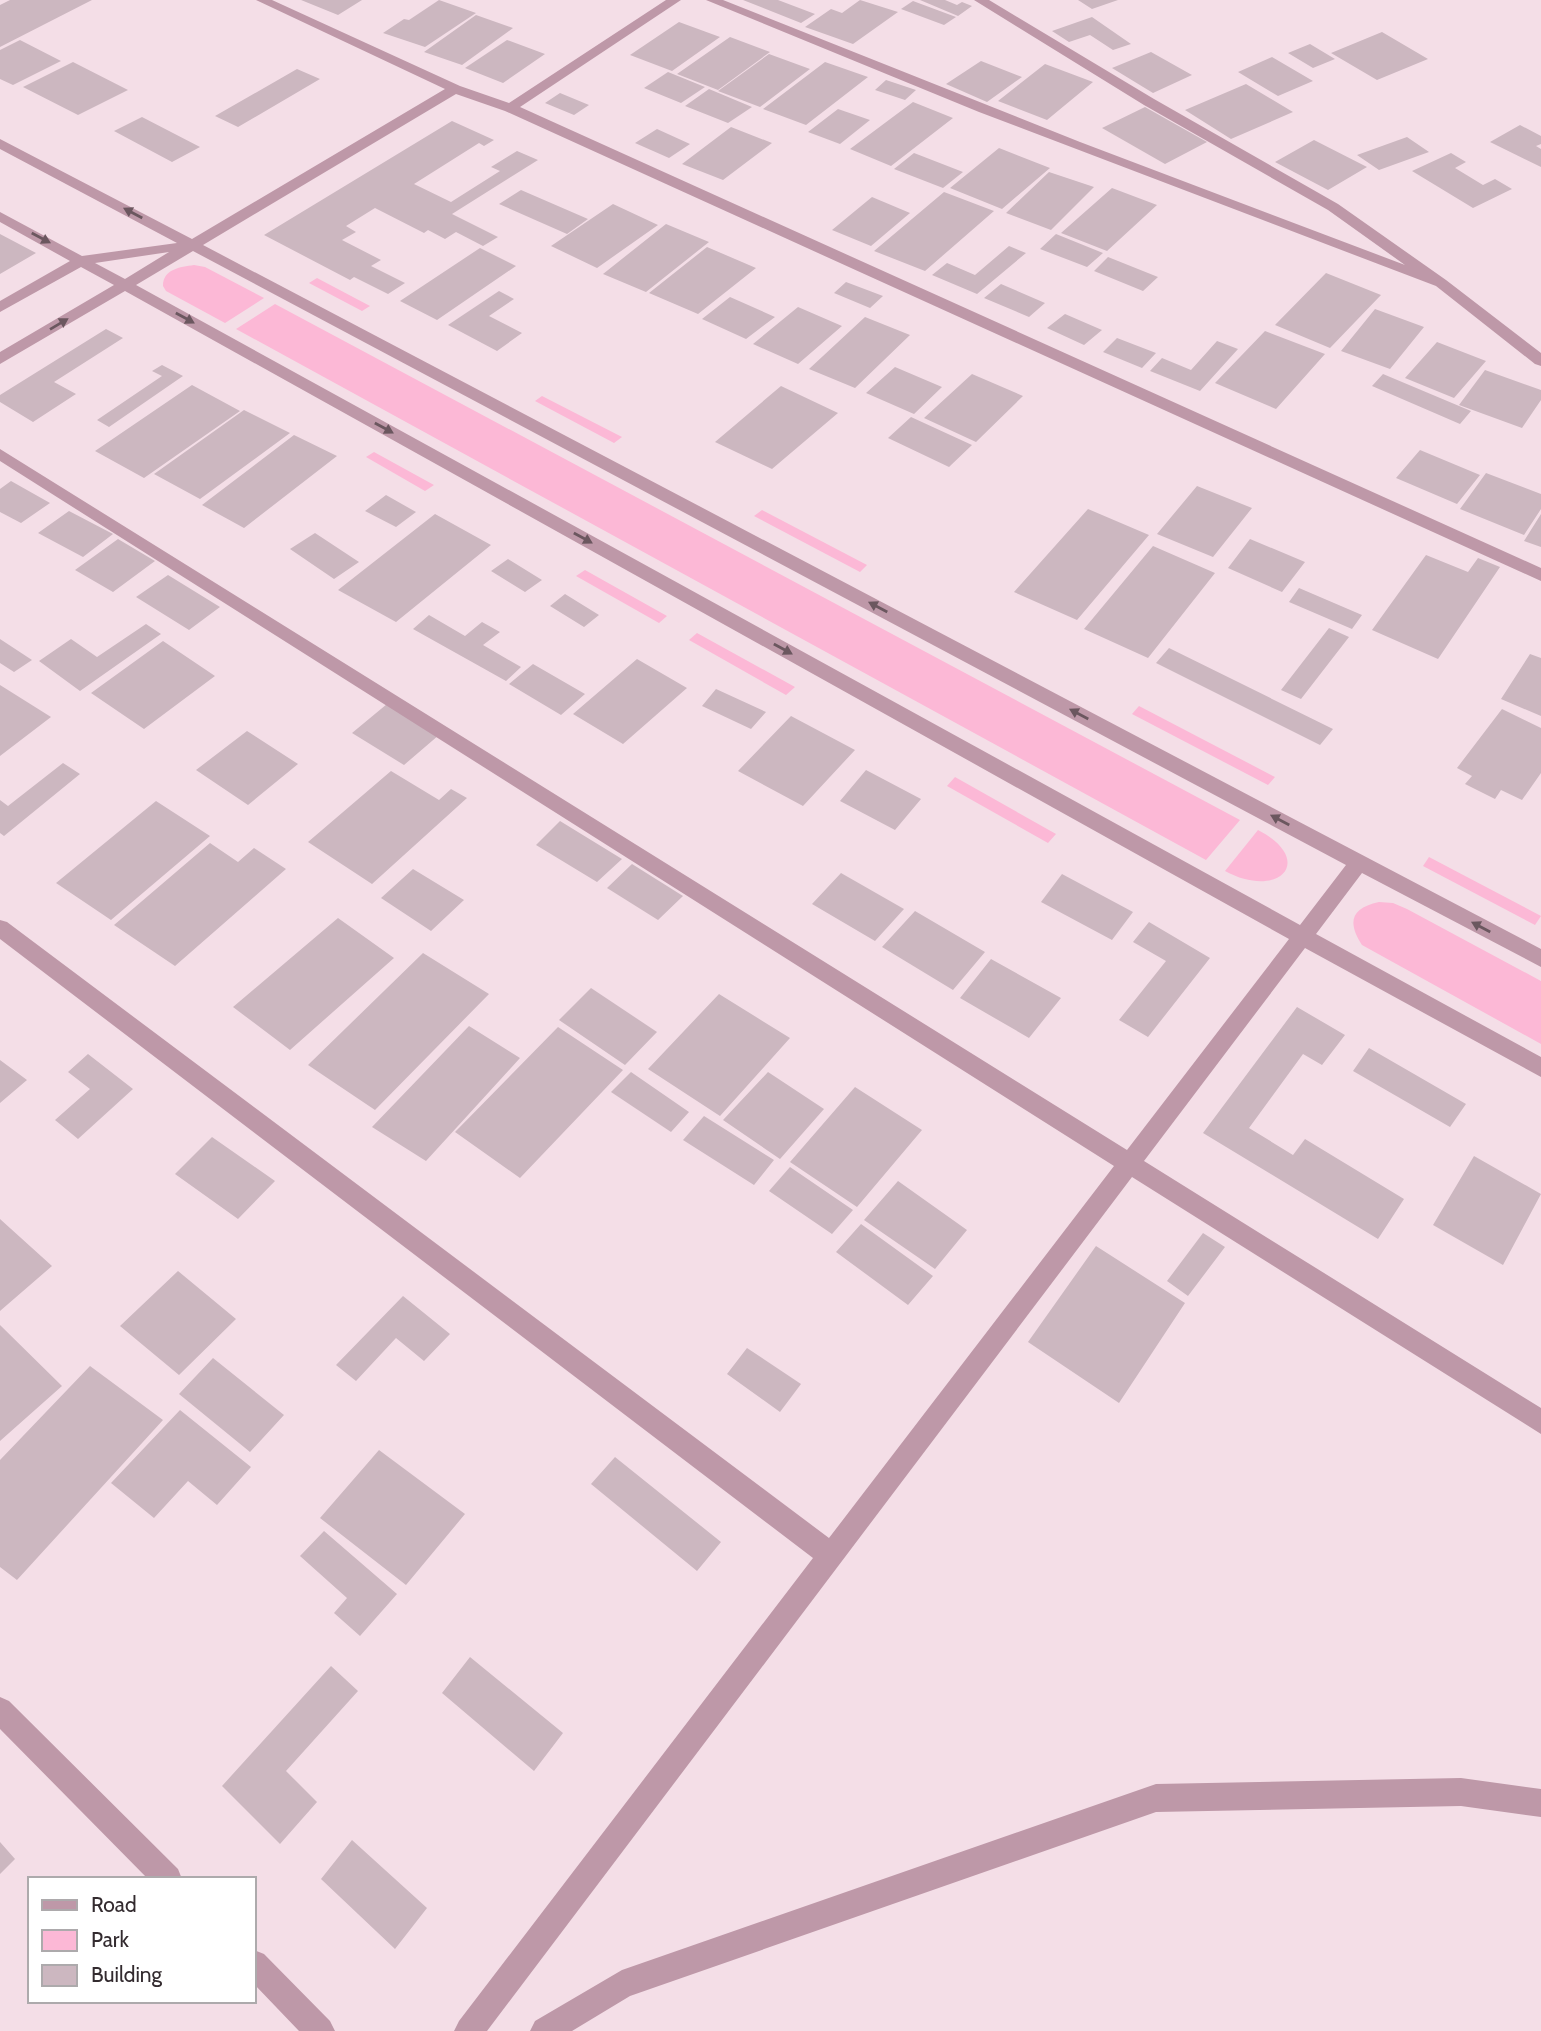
<svg xmlns="http://www.w3.org/2000/svg" width="1541" height="2031" viewBox="0 0 1541 2031" font-family="Cabin,sans-serif">
  <style>
    .green { fill: #fcb8d6 }
    .building { fill: #ccb7c0 }
    .lines { fill: none; stroke-linecap: round; stroke-linejoin: round }
    .minor { fill: #be98a8; fill-rule: evenodd }
    .oneway { fill: #6b575f }
  </style>
  <rect width="100%" height="100%" fill="#f4dee7"/>
  <path class="green" d="M194,265L205,267L264,298L225,323L166,291L163,286C163,269 180,267 194,265Z
    M317,278L370,306L362,311L309,283Z
    M275,304L1240,820L1206,860L236,329Z
    M542,396L622,437L614,443L535,401Z
    M374,452L434,485L425,491L366,457Z
    M762,510L867,565L860,572L754,516Z
    M585,570L667,616L659,623L576,576Z
    M697,633L795,687L786,695L689,640Z
    M1139,706L1275,777L1268,785L1132,714Z
    M955,777L1056,834L1048,843L947,786Z
    M1258,830C1317,861 1278,900 1225,871Z
    M1429,857L1541,916L1535,925L1423,866Z
    M1379,902L1393,903L1407,909L1541,981V1044L1362,945C1347,922 1351,908 1379,902Z"/>
  <path class="building" d="M10,0H92L0,47V5Z
    M301,0H362L338,15Z
    M439,0L476,13L425,47L383,33L404,19L409,20Z
    M743,0H778L815,14L801,23Z
    M860,0L898,12L853,44L805,27L831,9L842,13Z
    M920,0H945L957,5L962,2L972,6L958,16Z
    M1078,0H1118L1092,9Z
    M913,1L956,17L944,25L901,9Z
    M476,15L513,28L462,65L424,52Z
    M1092,17L1131,44L1113,50L1090,35L1069,42L1052,31Z
    M679,22L720,37L672,71L630,55Z
    M1382,32L1428,59L1377,80L1331,53Z
    M730,37L770,52L718,90L677,74Z
    M20,40L61,61L13,85L0,79V50Z
    M507,40L545,54L503,83L465,68Z
    M1310,44L1335,59L1313,68L1288,53Z
    M1151,52L1192,75L1153,93L1112,68Z
    M769,54L810,69L760,107L718,91Z
    M1272,57L1313,81L1278,96L1238,72Z
    M981,61L1022,77L987,102L946,84Z
    M73,62L128,90L78,115L23,87Z
    M825,62L868,77L806,125L763,109Z
    M1045,64L1093,82L1047,120L998,101Z
    M297,69L320,79L238,127L215,116Z
    M668,72L705,87L681,103L644,88Z
    M886,80L916,90L905,100L875,90Z
    M1246,84L1293,112L1231,139L1185,110Z
    M709,89L752,107L728,123L685,106Z
    M560,93L589,105L574,115L545,103Z
    M913,102L953,118L891,166L850,149Z
    M1145,107L1207,142L1165,164L1102,128Z
    M838,109L870,120L840,144L808,132Z
    M142,117L200,147L172,162L114,131Z
    M452,121L494,140L484,146L479,143L414,184L451,202L500,171L491,167L517,151L538,160L452,214L498,237L483,246L456,232L445,239L428,230L424,233L375,208L346,226L356,232L342,240L381,260L371,266L405,283L388,294L354,277L350,280L264,235Z
    M1520,125L1541,136V144L1536,146L1541,149V167L1490,142Z
    M731,127L772,143L723,180L682,164Z
    M657,129L690,144L669,158L635,143Z
    M1407,137L1429,152L1379,170L1357,155Z
    M1314,140L1367,167L1328,190L1275,162Z
    M999,148L1050,168L1002,209L950,188Z
    M914,153L963,172L943,188L894,169Z
    M1451,153L1466,162L1455,168L1483,185L1495,179L1512,189L1473,208L1412,171Z
    M1049,172L1094,187L1051,230L1006,213Z
    M1112,188L1157,205L1107,251L1061,233Z
    M521,190L588,219L567,234L499,204Z
    M944,192L994,211L925,271L874,251Z
    M872,197L910,213L871,246L832,230Z
    M613,204L658,225L597,268L551,246Z
    M666,224L709,242L646,292L603,274Z
    M0,234L36,253L0,274Z
    M1056,234L1103,253L1087,267L1040,249Z
    M1009,246L1026,253L977,294L932,275L947,263L975,275Z
    M707,247L756,268L698,314L649,293Z
    M480,248L516,266L437,320L400,301Z
    M1108,257L1158,277L1143,291L1094,271Z
    M1326,273L1381,295L1330,348L1275,325Z
    M846,282L883,296L870,308L834,293Z
    M1001,284L1045,303L1029,317L984,298Z
    M499,291L514,299L489,316L522,333L497,351L448,325Z
    M730,297L775,317L746,339L702,319Z
    M798,307L842,326L798,364L753,344Z
    M1375,309L1424,327L1390,369L1341,351Z
    M1065,314L1102,330L1084,345L1047,328Z
    M865,317L910,335L855,388L809,369Z
    M106,329L123,338L54,382L76,394L33,422L0,402V395Z
    M1265,331L1325,354L1276,409L1215,383Z
    M1117,338L1156,353L1142,368L1103,352Z
    M1217,341L1238,349L1200,391L1150,371L1162,358L1191,370Z
    M1437,342L1486,361L1454,398L1405,378Z
    M162,365L183,376L109,427L97,420L162,376L152,371Z
    M895,367L942,387L914,414L866,393Z
    M1485,370L1541,390V400L1522,428L1459,405Z
    M972,374L1023,396L976,442L924,418Z
    M1383,374L1471,411L1460,424L1372,386Z
    M192,385L240,411L144,478L95,451Z
    M781,386L838,413L772,469L715,442Z
    M244,410L290,433L200,499L154,474Z
    M911,417L972,445L949,467L888,438Z
    M294,435L337,456L244,528L202,505Z
    M1420,450L1480,475L1457,504L1396,478Z
    M1486,473L1541,494V509L1524,535L1460,509Z
    M11,481L50,503L21,523L0,512V489Z
    M1197,486L1252,508L1213,557L1157,534Z
    M386,495L416,512L396,527L365,511Z
    M1088,509L1149,535L1077,620L1014,592Z
    M69,511L113,534L83,557L38,533Z
    M435,514L491,545L396,622L338,590Z
    M1541,514V547L1524,541Z
    M315,533L359,562L334,579L290,549Z
    M118,539L155,561L113,592L75,570Z
    M1250,539L1305,562L1282,592L1228,568Z
    M1153,546L1215,573L1148,658L1084,629Z
    M1426,555L1468,572L1478,558L1500,567L1438,659L1372,630Z
    M508,559L542,580L525,592L491,571Z
    M168,575L220,607L189,630L136,597Z
    M1299,588L1362,615L1352,629L1289,602Z
    M565,594L599,615L584,627L550,606Z
    M429,615L465,636L482,622L500,632L483,645L521,667L506,681L413,629Z
    M146,624L161,634L80,691L39,661L71,639L97,657Z
    M1329,628L1349,637L1301,699L1281,690Z
    M0,639L32,660L14,672L0,663Z
    M163,641L215,676L144,729L91,693Z
    M1169,648L1333,729L1320,745L1156,663Z
    M1530,654L1541,658V716L1501,699Z
    M637,659L687,688L623,744L573,714Z
    M533,664L585,694L561,715L509,684Z
    M0,685L51,717L0,756Z
    M716,689L766,712L751,729L702,706Z
    M387,704L439,735L404,765L352,733Z
    M1502,709L1541,728V773L1522,800L1501,790L1495,799L1465,784L1472,776L1457,768Z
    M791,716L855,750L803,806L738,771Z
    M247,731L298,764L248,805L196,770Z
    M63,763L80,774L4,836L0,833V800L8,806Z
    M866,770L921,799L895,830L840,801Z
    M391,771L439,800L451,789L467,798L372,884L308,842Z
    M156,801L210,836L111,920L56,883Z
    M560,821L622,859L597,882L536,845Z
    M210,843L238,862L254,848L286,869L175,966L114,925Z
    M632,864L683,896L658,920L607,888Z
    M413,869L464,900L431,931L381,898Z
    M841,873L904,909L875,941L812,904Z
    M1062,874L1133,912L1112,940L1041,902Z
    M915,911L985,952L953,990L882,947Z
    M338,918L394,958L290,1050L233,1007Z
    M1149,922L1210,958L1148,1037L1119,1020L1166,961L1133,942Z
    M423,953L489,994L375,1110L308,1065Z
    M991,959L1061,998L1029,1038L960,998Z
    M591,988L657,1032L625,1065L559,1020Z
    M719,994L790,1038L720,1116L648,1069Z
    M1297,1007L1345,1035L1322,1065L1303,1054L1249,1128L1293,1155L1305,1139L1404,1199L1378,1239L1203,1133Z
    M469,1026L520,1058L426,1161L372,1127Z
    M558,1027L623,1070L520,1178L455,1132Z
    M1369,1048L1466,1104L1450,1127L1353,1071Z
    M88,1054L133,1089L78,1139L55,1120L90,1089L68,1072Z
    M0,1060L27,1080L0,1103Z
    M631,1072L689,1112L671,1132L611,1092Z
    M768,1072L824,1109L780,1159L723,1120Z
    M855,1087L922,1130L857,1207L790,1162Z
    M704,1116L774,1160L754,1185L683,1140Z
    M212,1137L275,1181L238,1219L175,1174Z
    M1474,1156L1541,1194L1503,1265L1433,1225Z
    M790,1167L853,1210L832,1234L769,1191Z
    M898,1181L967,1230L935,1269L864,1220Z
    M0,1219L52,1266L0,1311Z
    M861,1224L933,1276L908,1305L836,1252Z
    M1203,1233L1225,1247L1188,1296L1167,1281Z
    M1096,1246L1185,1303L1119,1403L1028,1342Z
    M178,1271L236,1319L179,1375L120,1326Z
    M403,1296L450,1334L424,1361L396,1338L356,1381L336,1365Z
    M0,1325L62,1386L0,1441Z
    M747,1348L801,1384L780,1412L727,1374Z
    M213,1358L284,1415L250,1452L179,1394Z
    M90,1366L163,1420L17,1580L0,1567V1460Z
    M180,1410L251,1467L217,1505L188,1481L154,1518L111,1483Z
    M379,1450L465,1514L406,1585L320,1518Z
    M615,1457L721,1542L697,1571L591,1484Z
    M324,1531L397,1594L360,1636L334,1613L347,1598L300,1556Z
    M470,1657L563,1733L534,1771L442,1693Z
    M331,1666L358,1691L286,1771L317,1802L280,1844L222,1786Z
    M352,1840L427,1908L395,1949L321,1879Z
    M0,1842L15,1859L0,1874Z"/>
  <g class="lines">
    <path class="minor" d="M256,0H272L460,86L509,103L666,0H681L520,107L1541,568V581L505,111L456,94L203,245L1541,949V967L1362,873L1316,934L1541,1057V1077L1305,948L1144,1161L1541,1408V1434L1132,1177L487,2031H454L459,2021L813,1558L0,939V920L7,922L829,1538L1114,1166L0,461V449L1127,1150L1289,939L125,291L0,364V352L114,285L81,267L0,312V301L70,261L0,222V212L82,256L177,243L0,149V139L192,239L445,89ZM193,251L1346,865L1300,925L136,285ZM169,252L125,279L95,263Z
      M706,0H723L1080,142L1405,265L1328,210L1144,105L974,0H989L1154,99L1338,204L1446,280L1541,353V366L1535,364L1436,286L979,112Z
      M0,1697L9,1701L178,1869L182,1879H148L0,1729Z
      M1461,1778L1541,1789V1817L1461,1806L1156,1812L630,1996L572,2031H530L535,2021L622,1970L1156,1784Z
      M254,1950L264,1954L330,2021L335,2031H299L254,1984Z"/>
  </g>
  <defs><path id="oneway-solid" d="M-6-.8H1V-3.2L6.5 0L1 3.2V.8H-6Z" transform="scale(1.75)"/></defs>
  <g class="oneway">
    <use href="#oneway-solid" transform="translate(133 213) rotate(-152)"/>
    <use href="#oneway-solid" transform="translate(41 238) rotate(28)"/>
    <use href="#oneway-solid" transform="translate(185 318) rotate(29)"/>
    <use href="#oneway-solid" transform="translate(59 324) rotate(-31)"/>
    <use href="#oneway-solid" transform="translate(384 428) rotate(29)"/>
    <use href="#oneway-solid" transform="translate(583 538) rotate(29)"/>
    <use href="#oneway-solid" transform="translate(878 607) rotate(-152)"/>
    <use href="#oneway-solid" transform="translate(783 649) rotate(29)"/>
    <use href="#oneway-solid" transform="translate(1079 714) rotate(-152)"/>
    <use href="#oneway-solid" transform="translate(1280 820) rotate(-152)"/>
    <use href="#oneway-solid" transform="translate(1481 927) rotate(-152)"/>
  </g>
  <rect x="28" y="1877" width="228" height="126" fill="#ffffff" stroke="#adaaac" stroke-width="2"/>
  <rect x="42" y="1900" width="35" height="10" fill="#be98a8" stroke="#adaaac" stroke-width="2"/>
  <text x="91" y="1912" font-size="21" fill="#332b2f">Road</text>
  <rect x="42" y="1930" width="35" height="21" fill="#fcb8d6" stroke="#adaaac" stroke-width="2"/>
  <text x="91" y="1947" font-size="21" fill="#332b2f">Park</text>
  <rect x="42" y="1965" width="35" height="21" fill="#ccb7c0" stroke="#adaaac" stroke-width="2"/>
  <text x="91" y="1982" font-size="21" fill="#332b2f">Building</text>
</svg>
